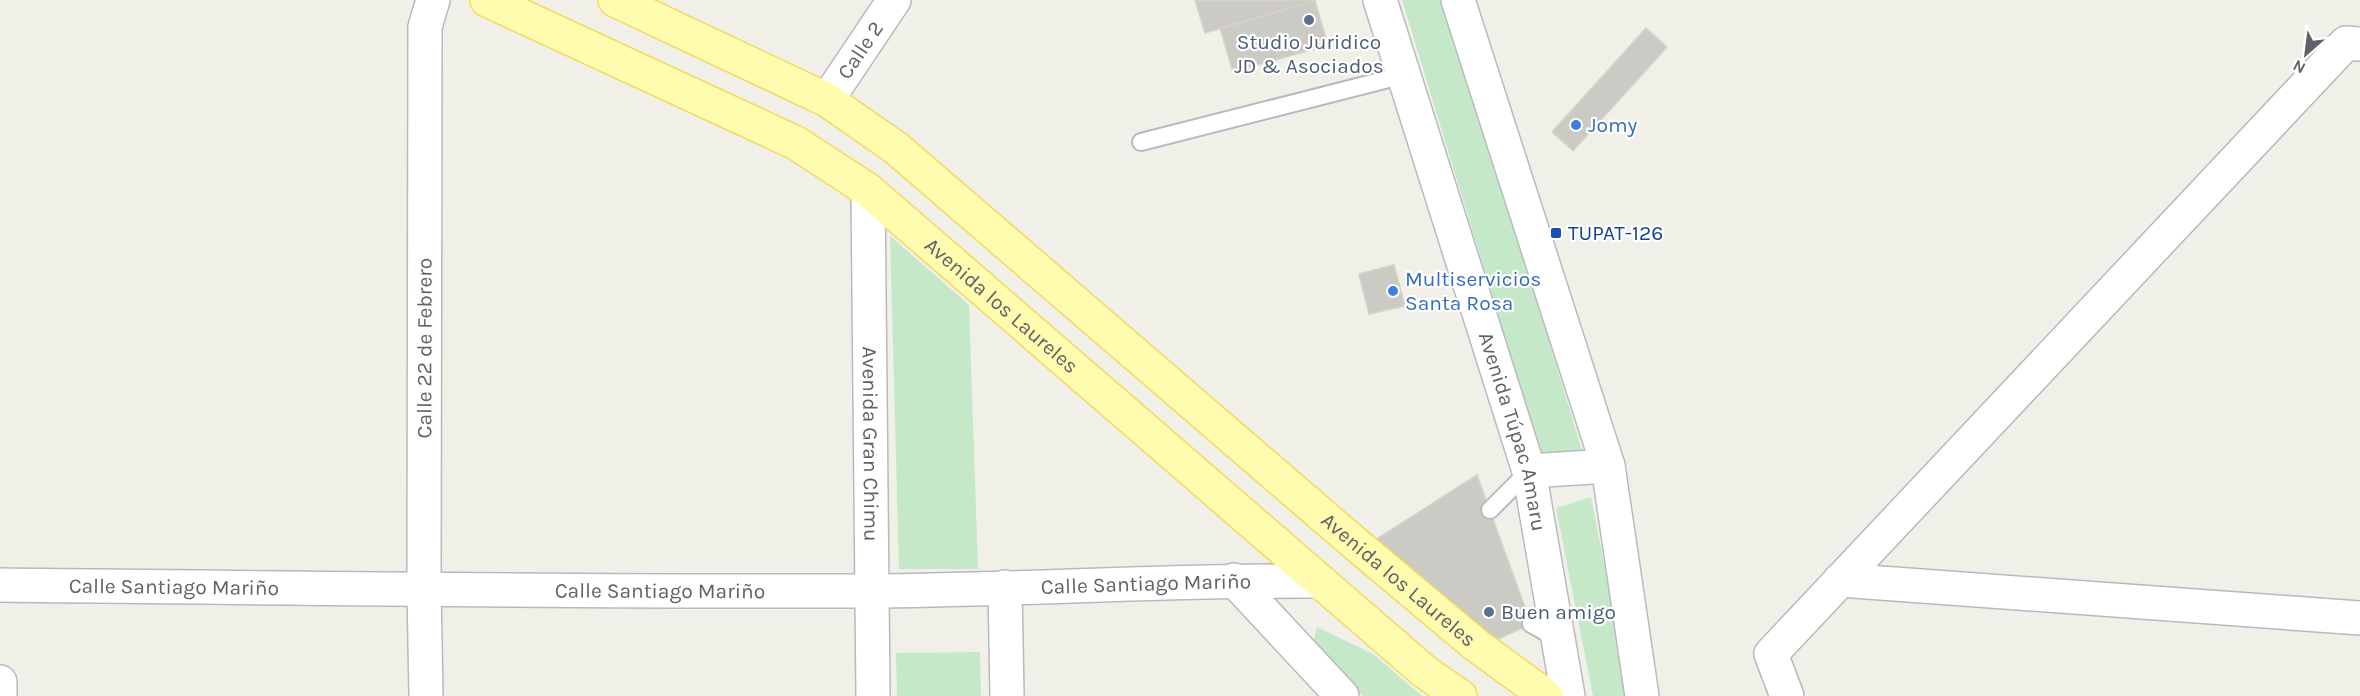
<svg xmlns="http://www.w3.org/2000/svg" width="2360" height="696" viewBox="0 0 2360 696" font-family="Karla,sans-serif">
  <style>
    .green { fill: #c5e8c8 }
    .building { fill: #cccac5; stroke: #d6d3c6; stroke-width: 1.5 }
    .lines { fill: none; stroke-linecap: round; stroke-linejoin: round }
    .service-casing { stroke: #b8b9be; stroke-width: 20 }
    .minor-casing { stroke: #b8b9be; stroke-width: 36 }
    .tertiary-casing { stroke: #b8b9be; stroke-width: 36 }
    .secondary-casing { stroke: #b9bbc1; stroke-width: 36 }
    .primary-casing { stroke: #f3d95e; stroke-width: 36 }
    .service { stroke: #fff; stroke-width: 16 }
    .minor { stroke: #fff; stroke-width: 33 }
    .tertiary { stroke: #fff; stroke-width: 33 }
    .secondary { stroke: #fff; stroke-width: 33 }
    .primary { stroke: #fffbaf; stroke-width: 33 }
    .service-dot { fill: #5c6f8a; stroke: #fff; stroke-width: 2 }
    .shop-dot { fill: #3f7fe0; stroke: #fff; stroke-width: 2 }
    .transit-dot { fill: #1a4fb4; stroke: #fff; stroke-width: 2 }
    .labels { text-anchor: middle; dominant-baseline: central; stroke-width: 4.5; stroke-linejoin: round; paint-order: stroke }
    .service-label { font-size: 21px; fill: #4e5e75; stroke: #fff }
    .street-label { font-size: 21px; fill: #5f6268; stroke: #fff }
    .shop-label { font-size: 21px; fill: #366cbe; stroke: #fff; text-anchor: start }
    .transit-label { font-size: 21px; fill: #164399; stroke: #fff; text-anchor: start }
  </style>
  <rect width="100%" height="100%" fill="#f1f0e8"/>
  <path class="green" d="M1402,0H1446L1583,454L1540,452Z
    M890,236L969,305L978,569H899Z
    M1591,497L1630,696H1593L1556,508Z
    M1317,627L1373,654L1422,696H1363L1313,643Z
    M980,652L981,696H897L896,653Z"/>
  <path class="building" d="M1195,0H1315V1L1205,33Z
    M1315,1L1328,45L1233,72L1220,28Z
    M1646,28L1667,47L1573,151L1552,132Z
    M1394,265L1405,306L1369,314L1359,274Z
    M1477,475L1531,624L1494,641L1375,540Z"/>
  <g class="lines">
    <g class="service-casing">
      <path id="service" d="M1141,142L1404,75
        M1490,510L1529,471
        M1531,624L1558,639"/>
    </g>
    <g class="minor-casing">
      <g id="minor">
        <path id="s1" d="M827,100L894,0"/>
        <path d="M1234,580L1342,696"/>
        <path d="M1840,580L2360,618"/>
        <path d="M0,682V696"/>
        <path id="s2" d="M426,696L424,590L425,27L433,0"/>
        <path d="M1787,696L1771,654L2346,43L2360,44"/>
      </g>
    </g>
    <g class="tertiary-casing">
      <g id="tertiary">
        <path id="s3" d="M868,190L873,696"/>
        <path id="s4" d="M0,585C289,588 579,592 868,591C1019,590 1169,580 1319,581"/>
        <path d="M1005,587L1007,696"/>
      </g>
    </g>
    <g class="secondary-casing">
      <g id="secondary">
        <path id="s5" d="M1380,0L1529,471L1568,696"/>
        <path d="M1458,0L1608,466L1642,696"/>
        <path d="M1529,471L1608,466"/>
      </g>
    </g>
    <g class="primary-casing">
      <g id="primary">
        <path id="s6" d="M487,0L796,143L868,190L1425,672L1460,696"/>
        <path id="s7" d="M615,0L827,100L896,148L1358,546L1476,645L1546,696"/>
      </g>
    </g>
    <use href="#service" class="service"/>
    <use href="#minor" class="minor"/>
    <use href="#tertiary" class="tertiary"/>
    <use href="#secondary" class="secondary"/>
    <use href="#primary" class="primary"/>
  </g>
  <g class="service-dot">
    <circle cx="1309" cy="20" r="6"/>
    <circle cx="1489" cy="612" r="6"/>
  </g>
  <g class="shop-dot">
    <circle cx="1576" cy="125" r="6"/>
    <circle cx="1393" cy="291" r="6"/>
  </g>
  <rect class="transit-dot" x="1550" y="227" width="12" height="12" rx="3"/>
  <g class="labels">
    <g class="service-label">
      <text x="1309" y="42">Studio Juridico<tspan x="1309" dy="24">JD &amp; Asociados</tspan></text>
      <text x="1501" y="612" text-anchor="start">Buen amigo</text>
    </g>
    <g class="street-label">
      <text stroke="none"><textPath href="#s1" startOffset="60">Calle 2</textPath></text>
      <text stroke="none"><textPath href="#s6" startOffset="603">Avenida los Laureles</textPath></text>
      <text stroke="none"><textPath href="#s2" startOffset="348">Calle 22 de Febrero</textPath></text>
      <text stroke="none"><textPath href="#s5" startOffset="452">Avenida Túpac Amaru</textPath></text>
      <text stroke="none"><textPath href="#s3" startOffset="254">Avenida Gran Chimu</textPath></text>
      <text stroke="none"><textPath href="#s7" startOffset="981">Avenida los Laureles</textPath></text>
      <text stroke="none"><textPath href="#s4" startOffset="1146">Calle Santiago Mariño</textPath></text>
      <text stroke="none"><textPath href="#s4" startOffset="174">Calle Santiago Mariño</textPath></text>
      <text stroke="none"><textPath href="#s4" startOffset="660">Calle Santiago Mariño</textPath></text>
    </g>
    <g class="shop-label">
      <text x="1588" y="125">Jomy</text>
      <text x="1405" y="279">Multiservicios<tspan x="1405" dy="24">Santa Rosa</tspan></text>
    </g>
    <g class="transit-label">
      <text x="1568" y="233">TUPAT-126</text>
    </g>
  </g>
  <g transform="translate(2306 54) rotate(208)" stroke="#ffffff" stroke-width="4.5" paint-order="stroke">
  <path d="M0-4.5L10 22L0 15L-10 22Z" fill="#5f6268"/>
  <text y="-9" font-size="16" font-weight="bold" text-anchor="middle" fill="#5f6268">N</text>
  </g>
</svg>
